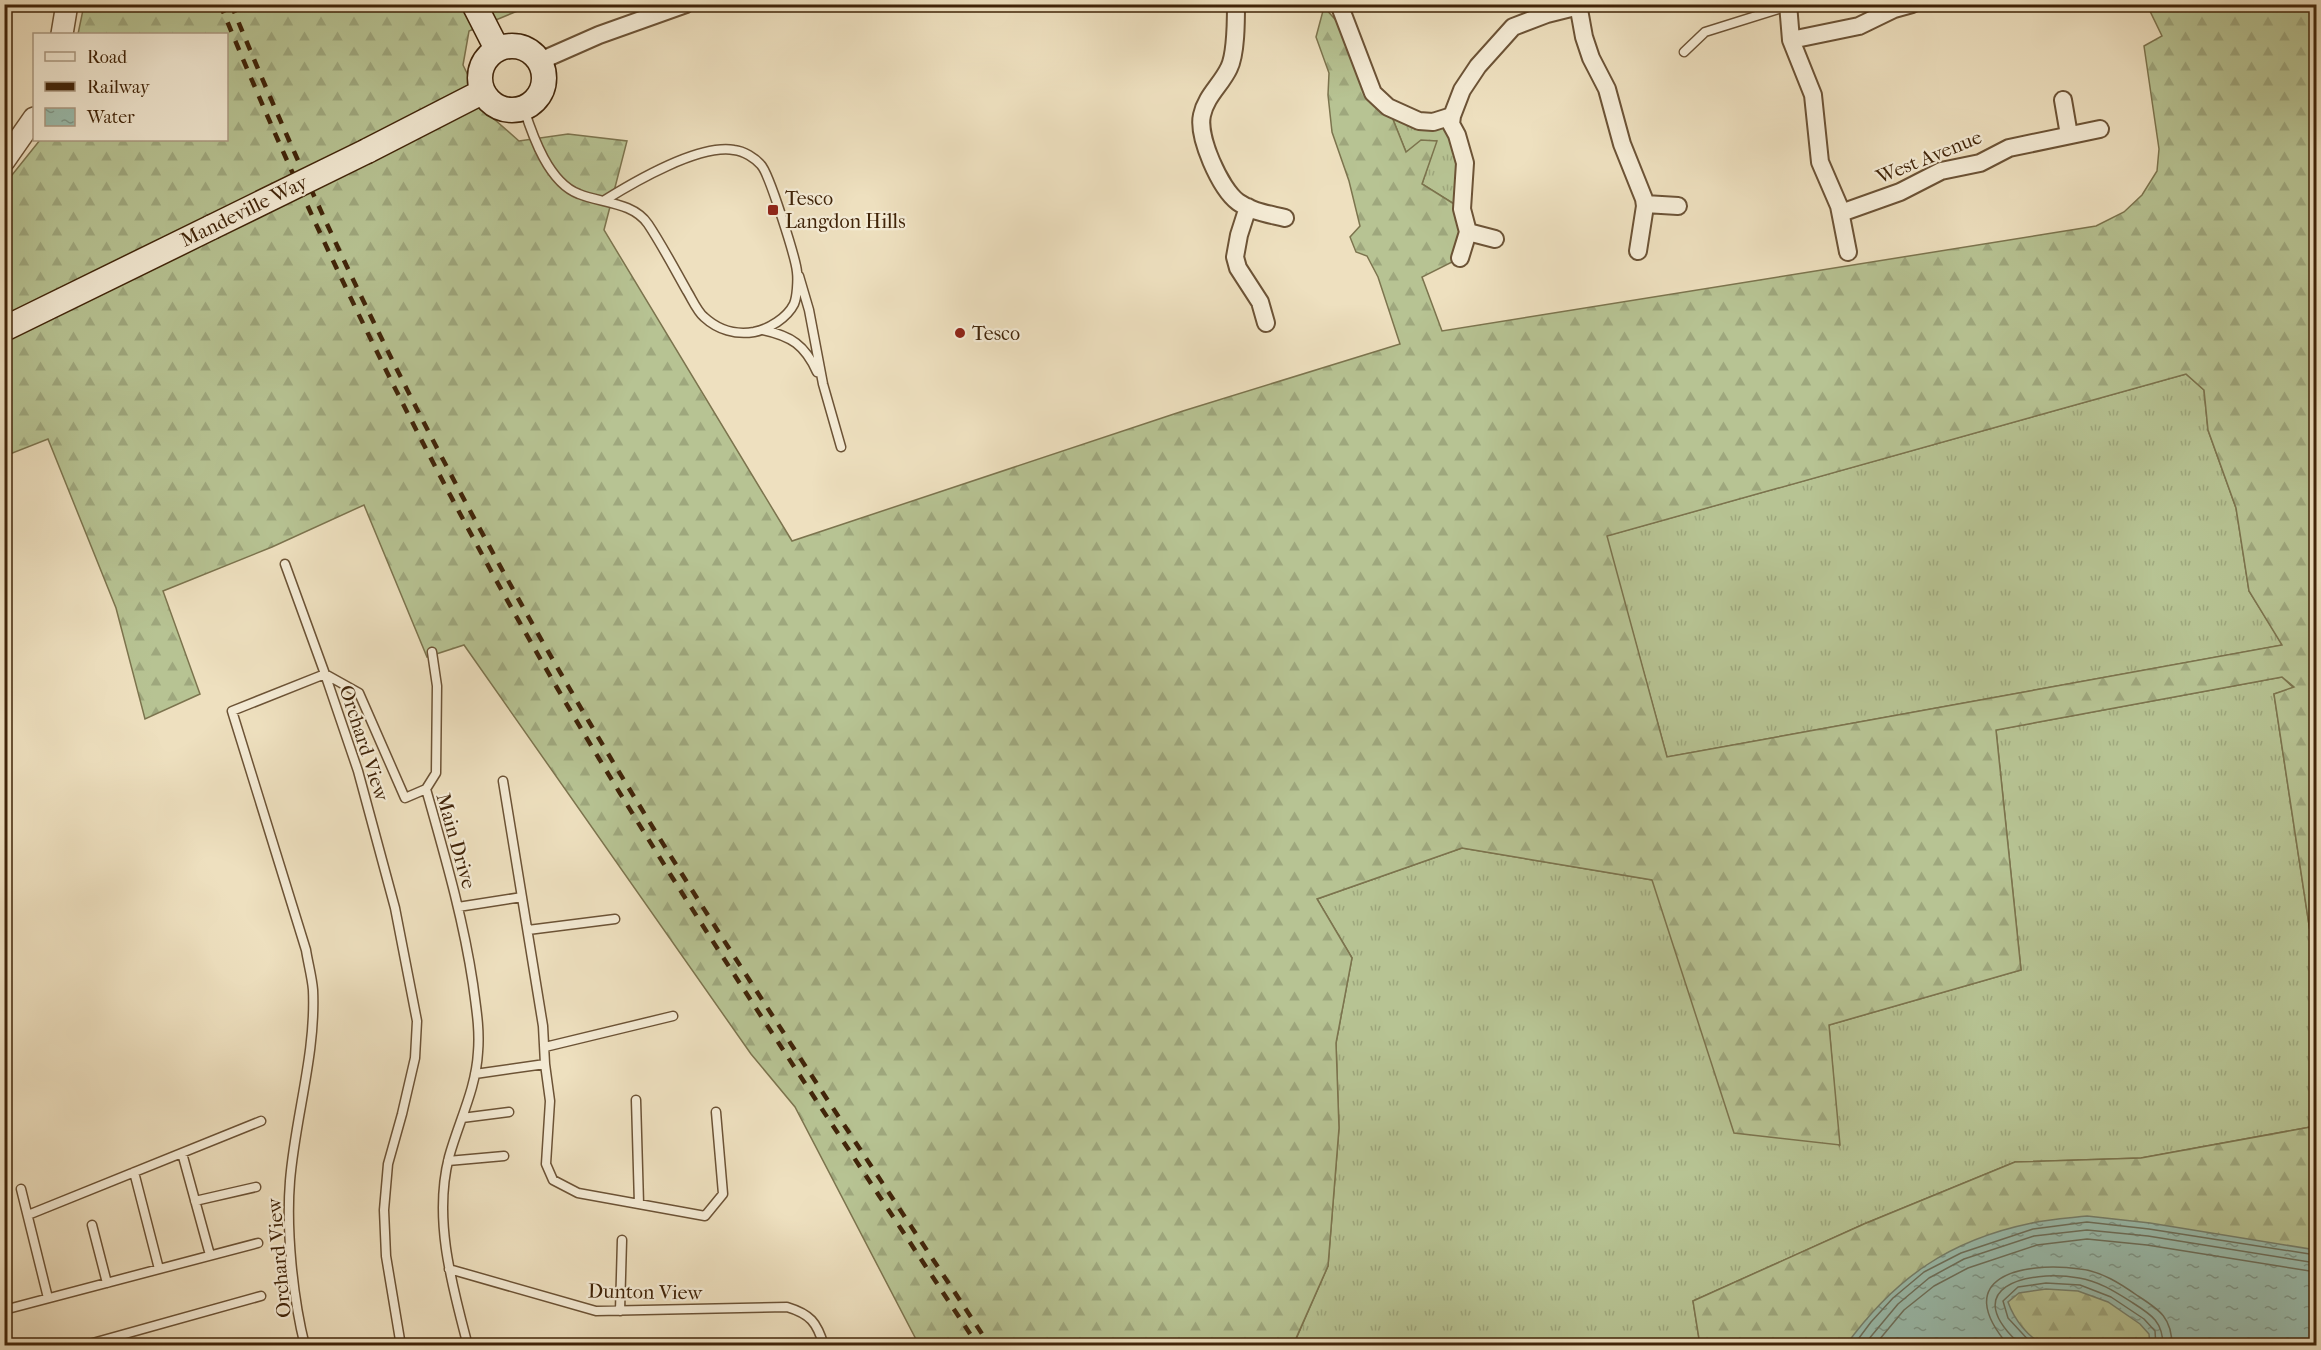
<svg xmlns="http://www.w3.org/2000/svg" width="2321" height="1350" viewBox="0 0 2321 1350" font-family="'IM FELL French Canon',serif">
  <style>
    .grass { fill: url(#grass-tufts); stroke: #7c744e; stroke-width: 1.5 }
    .forest { fill: url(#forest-firs); stroke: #7c744e; stroke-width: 1.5; fill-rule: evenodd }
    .water { fill: url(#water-ripples); stroke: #76806c; stroke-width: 1.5 }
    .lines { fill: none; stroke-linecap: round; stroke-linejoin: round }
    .shore { stroke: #6d705c; stroke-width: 1.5 }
    .service-casing { stroke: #6c5336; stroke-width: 11 }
    .minor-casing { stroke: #6c5336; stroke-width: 20 }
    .tertiary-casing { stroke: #6c5336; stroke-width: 24 }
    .secondary-casing { stroke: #402409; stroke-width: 27 }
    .service { stroke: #f4ebd5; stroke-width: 8 }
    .minor { stroke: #f4ebd5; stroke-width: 16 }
    .tertiary { stroke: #f4ebd5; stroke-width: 21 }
    .secondary { stroke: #f4ebd5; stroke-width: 24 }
    .rail { stroke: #402409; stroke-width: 4.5; stroke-dasharray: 10 10; stroke-linecap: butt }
    .secondary-bridge-casing { stroke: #402409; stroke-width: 27; stroke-linecap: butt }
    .secondary-bridge { stroke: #f4ebd5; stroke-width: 24 }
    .poi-dot { fill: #8f2418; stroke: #f4ebd5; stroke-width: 2 }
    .labels { text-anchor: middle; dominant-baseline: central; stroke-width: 4.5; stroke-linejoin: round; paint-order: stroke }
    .street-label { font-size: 20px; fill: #402409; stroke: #f4ebd5 }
    .poi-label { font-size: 20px; fill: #402409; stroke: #f4ebd5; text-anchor: start }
  </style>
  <defs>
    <pattern id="grass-tufts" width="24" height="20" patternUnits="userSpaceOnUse" patternTransform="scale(1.5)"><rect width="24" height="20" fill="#b7c393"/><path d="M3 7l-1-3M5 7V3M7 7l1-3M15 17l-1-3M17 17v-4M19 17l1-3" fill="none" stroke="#9ea77d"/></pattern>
    <pattern id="forest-firs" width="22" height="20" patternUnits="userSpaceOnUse" patternTransform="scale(1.5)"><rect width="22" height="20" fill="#b7c393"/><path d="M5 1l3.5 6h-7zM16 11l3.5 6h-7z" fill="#9ea77d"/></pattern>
    <pattern id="water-ripples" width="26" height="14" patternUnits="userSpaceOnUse" patternTransform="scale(1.5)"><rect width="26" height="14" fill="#9abdae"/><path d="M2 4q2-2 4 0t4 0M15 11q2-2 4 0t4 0" fill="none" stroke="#7f998c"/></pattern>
  </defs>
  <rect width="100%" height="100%" fill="#eee0bf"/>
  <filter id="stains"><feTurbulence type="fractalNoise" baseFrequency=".00333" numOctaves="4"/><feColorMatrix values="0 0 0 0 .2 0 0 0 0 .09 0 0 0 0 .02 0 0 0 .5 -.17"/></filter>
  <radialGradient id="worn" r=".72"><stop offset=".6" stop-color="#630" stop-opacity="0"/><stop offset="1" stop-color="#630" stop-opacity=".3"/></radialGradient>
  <path class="grass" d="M1388,107L1402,113L1452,116L1457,135L1462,209L1422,184L1436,141L1406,152Z
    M2186,374L2204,390L2208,430L2236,508L2249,591L2283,645L1667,757L1606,536Z
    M2282,677L2294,688L2274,694L2316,971V1126L2141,1158L2015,1162L1864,1224L1693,1301L1700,1345L1293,1346L1328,1266L1339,1128L1336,1043L1352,958L1317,899L1462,848L1653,880L1839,1145L1829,1025L2021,970L1996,730Z"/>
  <path class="forest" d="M84,5H532L469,31L463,65L486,112L519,141L568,134L627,141L604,230L792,541L1183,411L1400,344L1378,277L1367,256L1356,252L1350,237L1360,226L1349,181L1332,132L1328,95L1329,73L1316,37L1324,7L1351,37L1388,107L1406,152L1421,140L1437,141L1422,184L1462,209L1460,258L1422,277L1442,331L2096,226L2124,212L2142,195L2157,171L2159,149L2144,46L2162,36L2147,5H2316V971L2274,694L2294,687L2282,677L1996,730L2021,970L1829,1025L1840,1145L1734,1133L1652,880L1462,848L1317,899L1352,958L1336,1043L1339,1128L1328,1266L1293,1345H919L795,1107L751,1054L464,645L427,657L364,505L272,547L163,591L200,694L145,719L116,608L48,439L5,456L4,185L40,140H226V34H78ZM2186,374L2204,390L2208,430L2236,508L2249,591L2282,645L1667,757L1607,536Z
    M2316,1126V1345H1700L1693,1301L1864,1224L2015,1162L2141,1158Z"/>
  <path class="water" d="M2087,1216L2150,1223L2316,1250V1345H2150L2149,1334L2140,1324L2108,1302L2078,1291L2046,1289L2019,1293L2008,1302C2014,1319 2028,1338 2045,1345H1846C1895,1278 1949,1240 2032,1223C2050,1219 2069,1218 2087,1216Z"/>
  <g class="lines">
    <path class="shore" d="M1853,1346L1871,1322L1893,1298L1924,1272L1961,1253L2033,1229L2087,1222L2149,1229L2316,1255
      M1863,1346L1898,1304L1929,1278L1964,1259L2034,1236L2087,1230L2148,1236L2316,1263
      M1874,1346L1904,1310L1934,1286L1968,1268L2037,1245L2087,1239L2147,1245L2316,1272
      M2009,1346C1949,1277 2022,1261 2080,1269C2101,1271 2121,1284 2138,1296C2160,1310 2172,1318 2172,1346
      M2022,1346C1956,1288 2026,1269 2079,1278C2099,1281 2117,1293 2133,1303C2152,1315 2163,1322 2163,1346
      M2034,1346L2008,1318L2003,1301L2018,1287L2046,1283L2080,1285L2111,1297L2144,1319L2155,1331L2156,1346"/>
    <g class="service-casing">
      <path id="service" d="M1684,52L1705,32L1788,6
        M524,109C533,137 549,183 579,194C601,203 633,202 648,224C662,245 674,268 687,291C692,299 697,311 704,317C718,330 736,335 754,332C769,329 787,318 794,304C797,297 798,280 797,272C796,259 769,173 761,165C755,158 744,151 734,150C699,144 634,182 605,200
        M799,276L809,310L823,384L841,447
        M763,330C791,336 805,345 817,372
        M285,564L325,674L359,693L405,798L426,789
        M503,781L543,1026L545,1064
        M426,789C444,853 463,917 473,984C476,1007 480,1029 478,1052C476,1089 459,1121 449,1157C433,1219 452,1285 468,1346
        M426,789L436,773L437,686L432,652
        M458,907L522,897
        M528,930L615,919
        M545,1047L673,1016
        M475,1074L545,1064L550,1101L546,1164L553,1180L578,1193L705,1216L723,1194L716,1112
        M636,1100L639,1204
        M462,1118L509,1112
        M182,1153L210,1255
        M448,1161L504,1156
        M134,1172L159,1269
        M21,1189L48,1298
        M195,1201L256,1187
        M28,1215L261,1121
        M92,1225L107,1283
        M449,1269L596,1311L787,1307C810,1314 817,1322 824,1346
        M4,1310L258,1243
        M620,1311L622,1240
        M82,1346L261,1296
        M305,1346C293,1299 286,1230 290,1181C295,1118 316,1054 313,990C312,977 308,963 306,950L232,711L325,674L358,771L395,908L417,1021L415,1058L402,1114L388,1164L384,1210L386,1256L401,1346"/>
    </g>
    <g class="minor-casing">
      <path id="minor" d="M1236,4C1236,21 1236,54 1229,68C1221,85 1206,96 1202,115C1197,137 1220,188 1238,202C1252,212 1269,214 1285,218
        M1339,4L1373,93L1388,107L1419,121L1433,122L1452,116L1462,90L1478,66L1513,27L1547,14L1579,6
        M1578,4L1584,37L1591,58L1607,89L1622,144L1644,199L1645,206L1638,251
        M1788,4L1791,40L1813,95L1820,162L1839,206L1848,252
        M1791,40L1859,26L1894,9L1912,4
        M540,61L599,35L686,4
        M2063,100L2069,135
        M1452,116L1451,124L1457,135L1465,163L1462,209L1468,232L1495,239
        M1645,204L1678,206
        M1248,207L1239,235L1235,257L1238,268L1260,302L1266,323
        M1841,213L1900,192L1941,171L1980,163L2009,148L2100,129
        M1460,258L1468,232"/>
    </g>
    <g class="tertiary-casing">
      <path id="tertiary" d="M62,34L67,4
        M4,161L34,118"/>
    </g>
    <g class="secondary-casing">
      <path id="secondary" d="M474,4L497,49
        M480 78a32 32 0 1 1 64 0a32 32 0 1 1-64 0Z
        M367,151L482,92
        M4,329L212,227"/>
    </g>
    <use href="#service" class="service"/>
    <use href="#minor" class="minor"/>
    <use href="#tertiary" class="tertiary"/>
    <use href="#secondary" class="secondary"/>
    <path class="rail" d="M220,4C316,238 429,467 556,686C687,911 835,1127 978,1346
      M231,4C326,236 438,462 564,679C696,907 845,1125 990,1346"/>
    <g class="secondary-bridge-casing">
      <path id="secondary-bridge" d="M212,227L367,151"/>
    </g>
    <use href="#secondary-bridge" class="secondary-bridge"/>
  </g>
  <g class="poi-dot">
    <rect x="767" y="204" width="12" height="12" rx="3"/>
    <circle cx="960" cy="333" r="6"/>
  </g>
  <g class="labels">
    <g class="street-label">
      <text transform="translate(1929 157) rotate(-22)">West Avenue</text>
      <text transform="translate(244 211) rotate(-26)">Mandeville Way</text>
      <text transform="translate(364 743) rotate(72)">Orchard View</text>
      <text transform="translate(456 841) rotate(74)">Main Drive</text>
      <text transform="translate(279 1258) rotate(-95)">Orchard View</text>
      <text transform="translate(645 1292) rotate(1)">Dunton View</text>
    </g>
    <g class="poi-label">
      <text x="785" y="198">Tesco<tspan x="785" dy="23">Langdon Hills</tspan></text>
      <text x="972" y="333">Tesco</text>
    </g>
  </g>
  <rect width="2321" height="1350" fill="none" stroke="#eee0bf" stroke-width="24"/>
  <rect x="6" y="6" width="2309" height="1338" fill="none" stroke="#402409" stroke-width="3"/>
  <rect x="12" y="12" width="2297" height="1326" fill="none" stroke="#402409" stroke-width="1.5"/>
  <rect x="33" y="33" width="195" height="108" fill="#f4ebd5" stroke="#ac9b83" stroke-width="1.5"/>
  <rect x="45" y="52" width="30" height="9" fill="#f4ebd5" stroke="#ac9b83" stroke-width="1.5"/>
  <text x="87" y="63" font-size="18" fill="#402409">Road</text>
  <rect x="45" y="82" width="30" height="9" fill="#402409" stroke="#ac9b83" stroke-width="1.5"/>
  <text x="87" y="93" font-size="18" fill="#402409">Railway</text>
  <rect x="45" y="108" width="30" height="18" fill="url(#water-ripples)" stroke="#ac9b83" stroke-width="1.5"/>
  <text x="87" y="123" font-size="18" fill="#402409">Water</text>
  <rect width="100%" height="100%" filter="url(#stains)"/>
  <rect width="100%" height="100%" fill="url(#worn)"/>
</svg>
